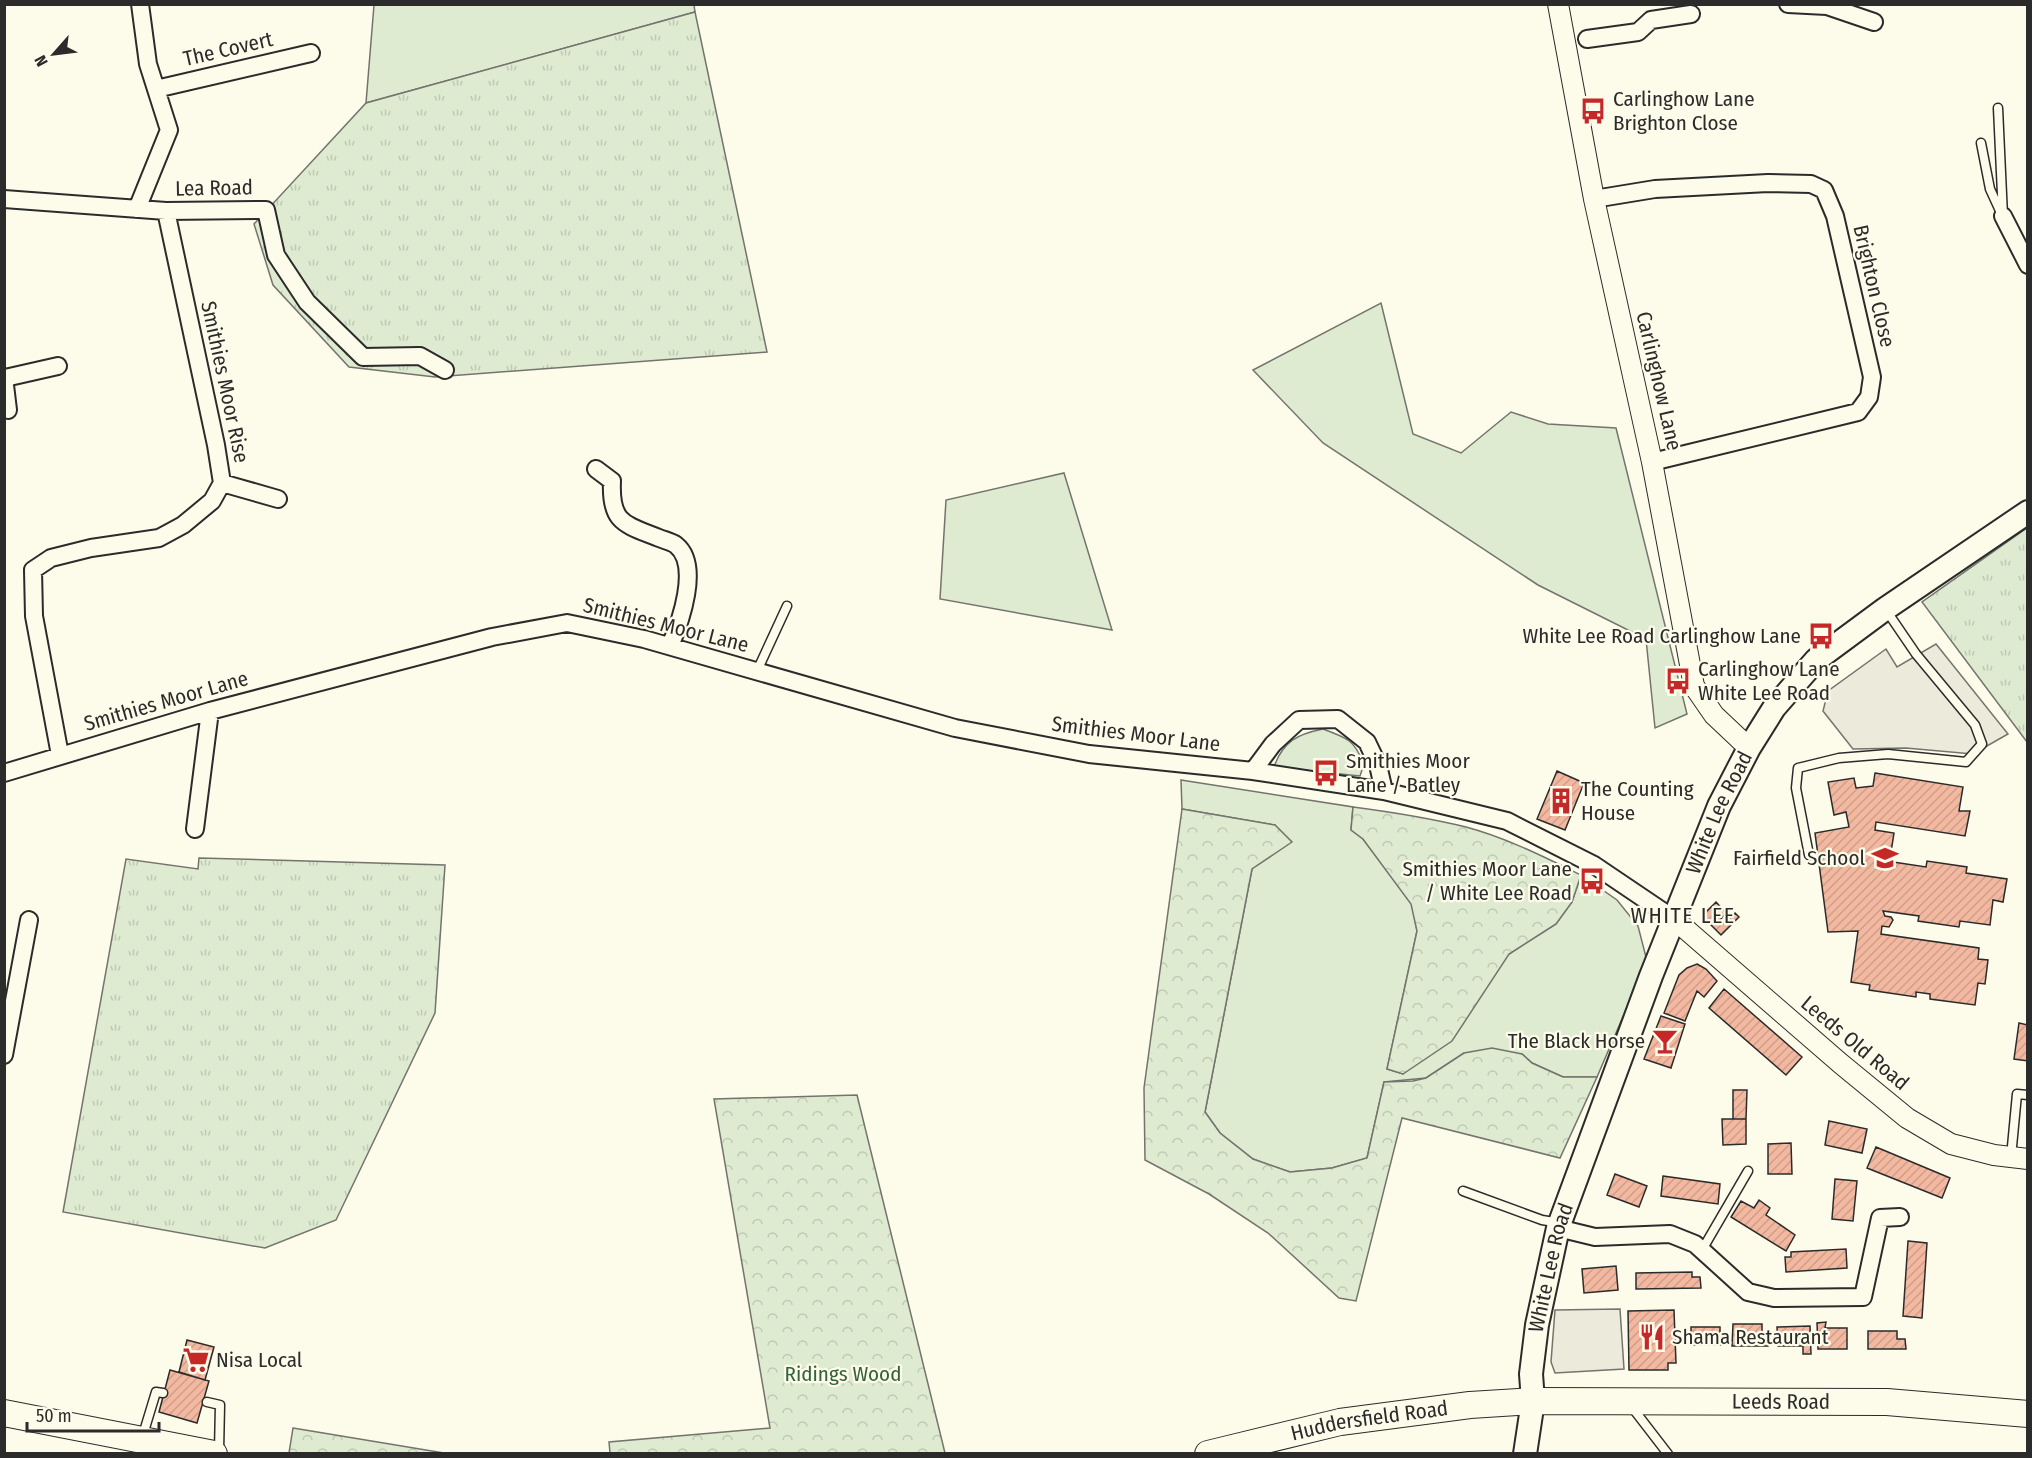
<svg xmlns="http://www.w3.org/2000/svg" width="2032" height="1458" viewBox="0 0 2032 1458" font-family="'Fira Sans Condensed',sans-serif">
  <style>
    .grass { fill: #deebd1; stroke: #74746e; stroke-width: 1.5 }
    .forest { fill: url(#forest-crowns); stroke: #74746e; stroke-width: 1.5 }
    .park { fill: url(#park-tufts); stroke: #74746e; stroke-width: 1.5 }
    .parking { fill: #eceadb; stroke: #74746e; stroke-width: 1.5 }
    .building { fill: url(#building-hatch); stroke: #2b2b2b; stroke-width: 1.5 }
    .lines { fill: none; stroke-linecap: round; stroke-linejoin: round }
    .service-casing { stroke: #2b2b2b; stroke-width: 11 }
    .minor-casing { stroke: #2b2b2b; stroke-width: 20 }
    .tertiary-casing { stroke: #2b2b2b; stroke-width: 22 }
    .secondary-casing { stroke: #2b2b2b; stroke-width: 26 }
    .primary-casing { stroke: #2b2b2b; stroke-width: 28 }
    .service { stroke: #fdfbea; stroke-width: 8 }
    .minor { stroke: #fdfbea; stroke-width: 16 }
    .tertiary { stroke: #fdfbea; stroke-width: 20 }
    .secondary { stroke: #fdfbea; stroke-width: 22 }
    .primary { stroke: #fdfbea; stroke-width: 26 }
    .labels { text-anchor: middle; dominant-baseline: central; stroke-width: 4.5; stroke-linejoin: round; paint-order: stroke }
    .street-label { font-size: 21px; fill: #2b2b2b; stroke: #fdfbea }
    .poi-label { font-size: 21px; fill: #2b2b2b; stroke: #fdfbea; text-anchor: start }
    .park-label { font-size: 21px; fill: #34623c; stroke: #fdfbea }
    .neighbourhood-label { font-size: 22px; letter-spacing: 1.5px; fill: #2b2b2b; stroke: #fdfbea }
  </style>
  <defs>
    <pattern id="forest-crowns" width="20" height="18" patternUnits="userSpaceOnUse" patternTransform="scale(1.5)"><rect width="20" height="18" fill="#deebd1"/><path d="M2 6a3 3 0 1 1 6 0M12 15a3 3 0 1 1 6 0" fill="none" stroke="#bfcab4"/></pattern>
    <pattern id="park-tufts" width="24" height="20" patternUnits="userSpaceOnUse" patternTransform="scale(1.5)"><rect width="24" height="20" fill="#deebd1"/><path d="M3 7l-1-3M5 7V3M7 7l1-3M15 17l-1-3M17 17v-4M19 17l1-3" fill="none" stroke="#bfcab4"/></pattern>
    <pattern id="building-hatch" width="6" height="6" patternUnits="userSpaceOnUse" patternTransform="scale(1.5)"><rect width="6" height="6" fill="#f2b8a0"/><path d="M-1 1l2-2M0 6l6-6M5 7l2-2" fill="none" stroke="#d09e8a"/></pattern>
  </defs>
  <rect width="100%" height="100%" fill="#fdfbea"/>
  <path class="grass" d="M374,5H694L695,12L366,103Z
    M1381,303L1413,434L1461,453L1511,412L1548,424L1616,428L1687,714L1655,728L1646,639L1538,585L1323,443L1253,370Z
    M1064,473L1112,630L940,599L946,500Z
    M1323,729C1348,738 1354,740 1364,764L1360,776L1274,767C1283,741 1298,734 1323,729Z
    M1181,780L1353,807L1351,830L1363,839L1412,904L1417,931L1387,1069L1403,1074L1509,954L1556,924L1572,902L1581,875L1617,900L1638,926L1647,961L1597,1077H1563L1532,1063L1522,1054L1464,1053L1426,1078L1384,1082L1367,1158L1332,1168L1290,1172L1253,1159L1220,1133L1205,1112L1252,869L1275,825L1182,809Z"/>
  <path class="forest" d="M1353,807C1391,812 1429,818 1466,827C1507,838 1544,857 1581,875L1572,902L1556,924L1509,954L1452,1041L1403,1074L1387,1069L1417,931L1411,904L1363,839L1351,830Z
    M1182,809L1275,825L1292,842L1252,869L1205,1112L1220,1133L1253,1159L1290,1172L1332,1168L1367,1158L1384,1082L1413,1081L1426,1078L1464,1053L1492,1048L1522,1054L1532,1063L1563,1077H1597L1560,1158L1402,1118L1356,1301L1339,1298L1268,1233L1209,1194L1145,1160L1144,1088Z
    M857,1095L945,1453H610L609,1442L770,1428L714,1099Z
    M293,1428L444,1453H289Z"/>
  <path class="park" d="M695,12L767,352L435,377L349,367L273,285L254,224L366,103Z
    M2027,528V742L1922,602Z
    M199,858L445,865L435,1013L336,1220L265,1248L63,1212L126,859L198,869Z"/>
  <path class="parking" d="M1936,644L2008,734L1973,754L1906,748L1853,749L1823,711L1828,691L1886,649L1897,667Z
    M1620,1309L1624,1369L1555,1373L1551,1362L1555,1310Z"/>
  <path class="building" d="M1557,771L1584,783L1565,830L1537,819Z
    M1875,773L1963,787L1959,811H1970L1965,836L1876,822L1875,830L1894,833L1891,852H1880V860L1926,867L1927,861L1967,867L1966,873L2007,879L2003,902L1993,900L1990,925L1960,921L1959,927L1918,921L1919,916L1883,911L1885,916L1891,917L1893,920L1889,927L1882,926L1881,934L1979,948L1978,959L1988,960L1985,984L1978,983L1975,1005L1930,999V994L1916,992V997L1869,990L1870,985L1851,982L1858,931L1828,932L1815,833L1849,827L1846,812L1834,815L1828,782L1854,778L1856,788L1873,786Z
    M1716,902L1726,913L1720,920L1724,924L1735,913L1739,917L1721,935L1702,916Z
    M1697,964L1706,969L1717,981L1704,997L1697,991L1685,1021L1664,1013L1679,975L1687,968Z
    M1724,989L1802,1057L1786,1075L1709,1008Z
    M1661,1016L1685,1024L1671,1068L1644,1059Z
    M2019,1023L2028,1025V1061L2014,1059Z
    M1733,1090H1747L1746,1119H1733Z
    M1722,1119H1746V1144L1723,1145Z
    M1829,1121L1867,1129L1862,1153L1825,1145Z
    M1791,1143L1792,1174H1768V1144Z
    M1876,1147L1950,1178L1942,1198L1867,1168Z
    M1615,1174L1647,1186L1639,1207L1607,1195Z
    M1663,1176L1720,1184L1718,1204L1661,1196Z
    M1835,1179L1857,1181L1853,1221L1832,1219Z
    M1759,1200L1770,1208L1766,1215L1795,1235L1786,1251L1731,1217L1741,1201L1754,1208Z
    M1908,1241L1927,1243L1922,1318L1903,1316Z
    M1846,1249L1847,1268L1786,1272L1785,1257H1791V1252Z
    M1616,1266L1618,1290L1584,1293L1582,1269Z
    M1692,1272V1277H1700L1701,1288L1636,1289V1273Z
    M1674,1310L1676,1363H1668V1370H1629L1628,1311Z
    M1826,1322L1825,1328H1847V1349H1818L1817,1323Z
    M1733,1324H1762V1336H1768V1346H1732Z
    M1810,1326L1811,1354H1803V1346H1778L1777,1327Z
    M1691,1327H1720V1345H1691Z
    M1868,1331H1897V1339H1905L1906,1349H1868Z
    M187,1340L214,1347L205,1380L179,1372Z
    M170,1370L209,1381L197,1423L159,1412Z"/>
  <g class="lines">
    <g class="service-casing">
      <path id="service" d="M1998,108L2003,216
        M1981,143L1990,189L2001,213
        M757,671L787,606
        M1809,855L1796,788L1798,768L1839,758L1888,754L1966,762L1982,744L1975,725L1916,654L1886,610
        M2011,1157L2017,1094L2028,1095
        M1463,1191L1542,1220L1560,1223
        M1702,1250L1748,1171
        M207,1402L220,1405L219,1451
        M1631,1406L1668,1454
        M142,1438L156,1392L163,1393"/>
    </g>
    <g class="minor-casing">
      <path id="minor" d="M1788,4L1827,6L1874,22
        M1587,39L1638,32L1651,20L1691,14
        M156,89L311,53
        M4,199L166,211L266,210L276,255L307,302L363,357L420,356L445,370
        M1594,199L1655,189L1768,183L1811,184L1824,190L1835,216L1872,377L1869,397L1858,412L1652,462
        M137,209L169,130L148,64L140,4
        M2003,216L2028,265
        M4,377L8,410
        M5,378L58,366
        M596,469L612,481C610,523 624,524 659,538C664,540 672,542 676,545C701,565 680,623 670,646
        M222,483L278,499
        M60,755L34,616L33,570L51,558L91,548L159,538L183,525L212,501L222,483L216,445L166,211
        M1253,771L1273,744L1299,720L1338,719L1367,742L1378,765L1384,791
        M4,773L210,711L492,637L567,623L644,639L955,728L1089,754L1253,771L1384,791L1507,821L1594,865L1674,919
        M195,829L210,711
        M4,1055L29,920
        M1558,1228L1595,1237L1670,1234L1695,1244L1748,1292L1774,1298L1863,1297L1880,1218L1900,1217"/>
    </g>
    <g class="tertiary-casing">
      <path id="tertiary" d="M1558,4L1594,199L1652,462L1694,686L1714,715L1749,748
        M1674,919L1840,1063L1907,1118L1951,1144L1994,1155L2028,1159"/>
    </g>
    <g class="secondary-casing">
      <g id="secondary">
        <path id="s1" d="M1525,1454L1533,1401L1531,1374L1537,1325L1558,1228L1651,976L1719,806L1749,748L1774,708L1816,660L1885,609L2028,512"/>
      </g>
    </g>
    <g class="primary-casing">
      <g id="primary">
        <path d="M4,1413L214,1454"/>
        <path id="s2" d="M1208,1454L1340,1422L1470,1405L1533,1401L1887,1402L2028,1414"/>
      </g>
    </g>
    <use href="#service" class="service"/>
    <use href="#minor" class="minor"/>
    <use href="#tertiary" class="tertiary"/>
    <use href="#secondary" class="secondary"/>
    <use href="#primary" class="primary"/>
  </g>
  <defs>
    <g id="bus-bare" transform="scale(2.07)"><path d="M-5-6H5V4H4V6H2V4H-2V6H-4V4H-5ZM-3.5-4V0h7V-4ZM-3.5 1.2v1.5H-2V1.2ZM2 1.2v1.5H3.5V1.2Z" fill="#c62828" stroke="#fdfbea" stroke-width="2.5" paint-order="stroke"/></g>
    <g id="building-bare" transform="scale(2.07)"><path d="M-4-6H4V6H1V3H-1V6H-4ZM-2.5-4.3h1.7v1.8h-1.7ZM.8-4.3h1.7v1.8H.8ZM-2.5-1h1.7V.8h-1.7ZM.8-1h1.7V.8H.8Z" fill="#c62828" stroke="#fdfbea" stroke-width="2.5" paint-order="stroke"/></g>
    <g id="school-bare" transform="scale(2.07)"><path d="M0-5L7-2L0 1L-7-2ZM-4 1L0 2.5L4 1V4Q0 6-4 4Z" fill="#c62828" stroke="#fdfbea" stroke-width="2.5" paint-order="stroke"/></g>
    <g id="bar-bare" transform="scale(2.07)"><path d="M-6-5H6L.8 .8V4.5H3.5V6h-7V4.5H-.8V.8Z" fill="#c62828" stroke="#fdfbea" stroke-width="2.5" paint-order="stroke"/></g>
    <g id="restaurant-bare" transform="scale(2.07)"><path d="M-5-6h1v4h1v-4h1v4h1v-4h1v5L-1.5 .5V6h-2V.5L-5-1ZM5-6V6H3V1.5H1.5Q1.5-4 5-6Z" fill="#c62828" stroke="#fdfbea" stroke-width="2.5" paint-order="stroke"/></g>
    <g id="supermarket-bare" transform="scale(2.07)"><path d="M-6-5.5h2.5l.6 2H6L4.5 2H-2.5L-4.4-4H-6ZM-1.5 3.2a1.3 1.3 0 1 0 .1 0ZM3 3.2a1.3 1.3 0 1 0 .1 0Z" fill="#c62828" stroke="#fdfbea" stroke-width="2.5" paint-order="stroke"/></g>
  </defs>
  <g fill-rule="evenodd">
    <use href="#bus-bare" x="1593" y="111"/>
    <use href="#bus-bare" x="1821" y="636"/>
    <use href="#bus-bare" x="1678" y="681"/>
    <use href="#bus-bare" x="1326" y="773"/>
    <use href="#building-bare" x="1561" y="801"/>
    <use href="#school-bare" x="1885" y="858"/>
    <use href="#bus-bare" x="1592" y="881"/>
    <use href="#bar-bare" x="1665" y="1041"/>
    <use href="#restaurant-bare" x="1652" y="1337"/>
    <use href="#supermarket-bare" x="196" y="1360"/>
  </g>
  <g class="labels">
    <g class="street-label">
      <text transform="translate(228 49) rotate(-13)">The Covert</text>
      <text transform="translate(214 188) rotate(-1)">Lea Road</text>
      <text transform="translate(1874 286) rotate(77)">Brighton Close</text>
      <text transform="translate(1659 381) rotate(77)">Carlinghow Lane</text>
      <text transform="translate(225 382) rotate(78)">Smithies Moor Rise</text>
      <text transform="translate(666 625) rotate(14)">Smithies Moor Lane</text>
      <text transform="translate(166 701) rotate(-16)">Smithies Moor Lane</text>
      <text transform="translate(1136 734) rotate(7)">Smithies Moor Lane</text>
      <text stroke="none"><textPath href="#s1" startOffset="675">White Lee Road</textPath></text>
      <text transform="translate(1855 1043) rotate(40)">Leeds Old Road</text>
      <text stroke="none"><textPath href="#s1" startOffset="189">White Lee Road</textPath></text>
      <text stroke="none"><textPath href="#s2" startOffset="578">Leeds Road</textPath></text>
      <text stroke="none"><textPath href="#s2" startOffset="165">Huddersfield Road</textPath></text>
    </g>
    <g class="poi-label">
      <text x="1613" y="99">Carlinghow Lane<tspan x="1613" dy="24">Brighton Close</tspan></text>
      <text x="1801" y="636" text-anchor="end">White Lee Road Carlinghow Lane</text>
      <text x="1698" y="669">Carlinghow Lane<tspan x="1698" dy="24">White Lee Road</tspan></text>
      <text x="1346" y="761">Smithies Moor<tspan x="1346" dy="24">Lane / Batley</tspan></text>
      <text x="1581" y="789">The Counting<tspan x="1581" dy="24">House</tspan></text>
      <text x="1865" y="858" text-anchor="end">Fairfield School</text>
      <text x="1572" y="869" text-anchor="end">Smithies Moor Lane<tspan x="1572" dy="24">/ White Lee Road</tspan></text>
      <text x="1645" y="1041" text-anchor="end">The Black Horse</text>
      <text x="1672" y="1337">Shama Restaurant</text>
      <text x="216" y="1360">Nisa Local</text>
    </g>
    <g class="park-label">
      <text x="843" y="1374">Ridings Wood</text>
    </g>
    <g class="neighbourhood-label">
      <text x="1683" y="915">WHITE LEE</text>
    </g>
  </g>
  <rect width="2032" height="1458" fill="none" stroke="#2b2b2b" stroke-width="12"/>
  <g transform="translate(54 54) rotate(242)" stroke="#fdfbea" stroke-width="4.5" paint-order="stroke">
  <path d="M0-4.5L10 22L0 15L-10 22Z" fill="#2b2b2b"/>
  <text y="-9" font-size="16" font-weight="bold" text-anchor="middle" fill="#2b2b2b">N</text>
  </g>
  <path d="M27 1422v9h132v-9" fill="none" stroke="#2b2b2b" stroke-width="3"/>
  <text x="36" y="1422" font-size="18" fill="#2b2b2b" stroke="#fdfbea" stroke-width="4.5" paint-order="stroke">50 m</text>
</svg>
